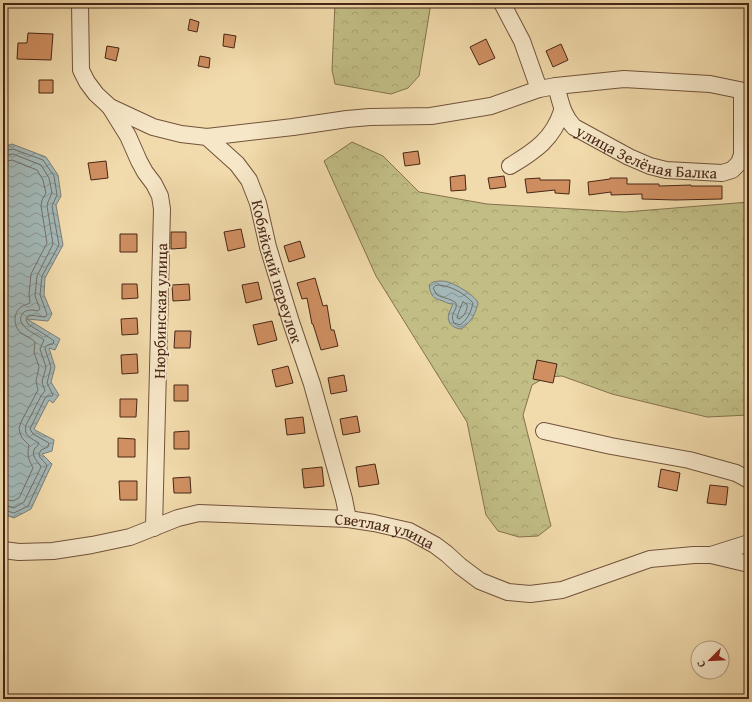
<svg xmlns="http://www.w3.org/2000/svg" width="752" height="702" viewBox="0 0 752 702" font-family="'Gentium Book Plus',serif">
  <style>
    .forest { fill: url(#forest-crowns); stroke: #84724d }
    .water { fill: url(#water-waves); stroke: #7e7d76 }
    .lines { fill: none; stroke-linecap: round; stroke-linejoin: round }
    .shore { stroke: #756e66; stroke-width: 1 }
    .building { fill: #cf8f61; stroke: #482616 }
    .minor-casing { stroke: #72533b; stroke-width: 18 }
    .minor { stroke: #f6e7c8; stroke-width: 16 }
    .labels { text-anchor: middle; dominant-baseline: central; stroke-width: 4; stroke-linejoin: round; paint-order: stroke }
    .street-label { font-size: 16px; fill: #482616; stroke: #f6e7c8 }
  </style>
  <defs>
    <pattern id="forest-crowns" width="20" height="18" patternUnits="userSpaceOnUse"><rect width="20" height="18" fill="#c1bd84"/><path d="M2 6a3 3 0 1 1 6 0M12 15a3 3 0 1 1 6 0" fill="none" stroke="#a7a271"/></pattern>
    <pattern id="water-waves" width="16" height="10" patternUnits="userSpaceOnUse"><rect width="16" height="10" fill="#a2b7b6"/><path d="M0 5q4-4 8 0t8 0" fill="none" stroke="#869593"/></pattern>
  </defs>
  <rect width="100%" height="100%" fill="#f1daab"/>
  <filter id="stains"><feTurbulence type="fractalNoise" baseFrequency=".005" numOctaves="4"/><feColorMatrix values="0 0 0 0 .2 0 0 0 0 .09 0 0 0 0 .02 0 0 0 .5 -.17"/></filter>
  <radialGradient id="worn" r=".72"><stop offset=".6" stop-color="#630" stop-opacity="0"/><stop offset="1" stop-color="#630" stop-opacity=".3"/></radialGradient>
  <path class="forest" d="M335,3H431L419,76L408,88L391,94L335,84L332,70Z
    M352,142L383,156L419,192L487,204L625,212L749,202V415L707,417L612,394L562,376L546,377L532,385L523,415L551,526L538,536L519,537L498,531L486,515L467,422L376,276L324,161Z"/>
  <path class="water" d="M12,144L46,157L58,175L61,196L56,205L63,245L45,278L44,295L52,314L48,321L27,319L60,339L55,350L49,348L55,367L51,382L59,395L53,403L49,400L34,429L35,430L54,440L52,451L42,454L52,464L31,509L14,518L3,514V147Z
    M439,281C442,281 445,281 448,282C455,284 477,296 478,304C478,305 476,309 476,310C472,320 469,323 461,329C452,328 446,322 449,313C450,310 452,307 453,304C449,304 447,303 443,301C433,298 431,297 429,285L433,282Z"/>
  <g class="lines">
    <path class="shore" d="M3,151L13,149L43,160L54,176L57,195L52,206L59,245L42,276L40,295L47,314L45,317L29,315L27,317L26,320L28,324L53,340L54,341L53,344C49,345 46,344 45,349L51,367L47,383L53,395L52,396H48L45,398L30,429L33,434L49,443L48,447L41,450L39,454C39,459 45,461 47,466L28,506L14,513L3,510
      M3,156L13,154L41,165L49,178L52,193L48,202L47,206L53,244L37,276L35,296L40,309L38,311C33,310 27,309 23,313C13,326 37,334 44,340L40,349L46,367L42,382L45,391L41,396L26,425C23,436 31,438 39,443C38,445 37,447 35,448C30,456 38,461 41,467L24,502L14,508L3,505
      M3,162L12,160L37,170L43,180L46,193L42,200L41,206L47,243L31,274L29,294L30,303C28,304 24,305 21,307C13,313 13,326 21,333C26,336 31,338 35,342L34,352L39,367L36,381L38,390L21,422L19,428L20,433L22,438L29,445C27,456 28,458 33,468L19,498L13,501L3,499
      M439,285C452,286 465,294 473,303C471,312 468,319 460,325L454,323C449,313 458,311 456,303C452,299 443,298 437,295L433,288L435,286Z
      M463,302L467,304C468,309 464,317 459,319L457,318C457,316 462,303 463,302Z"/>
  </g>
  <path class="building" d="M190,19L199,22L197,32L188,30Z
    M28,33L53,34L51,60L17,59L18,43H27Z
    M224,34L236,36L234,48L223,46Z
    M486,39L495,58L479,65L470,47Z
    M561,44L568,60L553,67L546,51Z
    M107,46L119,48L116,61L105,58Z
    M200,56L210,58L209,68L198,66Z
    M39,80H53V93H39Z
    M418,151L420,164L405,166L403,153Z
    M106,161L108,178L91,180L88,163Z
    M465,175L466,190L451,191L450,177Z
    M504,176L506,187L490,189L488,178Z
    M540,178V180H570L569,194L555,193V190L527,193L525,179Z
    M610,178H627V184H659V186L691,185V186H722V199L675,200L642,199V194L611,195V192L589,195L588,182L610,179Z
    M241,229L245,247L228,251L224,232Z
    M171,232H186V248L171,249Z
    M120,234H137V252H120Z
    M300,241L305,257L289,262L284,246Z
    M315,278L323,306L327,305L331,330H334L338,346L321,350L313,324H312L307,298L302,299L297,283Z
    M258,282L262,299L246,303L242,285Z
    M122,284H137L138,298L122,299Z
    M189,284L190,300L173,301L172,285Z
    M137,318L138,334L122,335L121,319Z
    M272,321L277,340L258,345L253,325Z
    M175,331H191L190,348H174Z
    M137,354L138,373L122,374L121,355Z
    M537,360L557,364L553,383L533,379Z
    M288,366L293,383L276,387L272,370Z
    M344,375L347,391L331,394L328,378Z
    M174,385H188V401H174Z
    M120,399H137L136,417H120Z
    M357,416L360,432L343,435L340,419Z
    M303,417L305,433L287,435L285,419Z
    M189,431V449H174V432Z
    M118,438L135,439V457H118Z
    M375,464L379,484L359,487L356,467Z
    M322,467L324,486L304,488L302,469Z
    M661,469L680,473L677,491L658,487Z
    M190,477L191,493H174L173,478Z
    M119,481H137V500H120Z
    M710,485L728,487L726,505L707,503Z"/>
  <g class="lines">
    <g class="minor-casing">
      <g id="minor">
        <path id="s1" d="M80,3L81,70L87,82L96,94L110,107L153,127L181,134L207,137L237,164L249,180L258,203L268,247L291,322L312,384L344,499L348,519"/>
        <path d="M502,3L522,41L539,89"/>
        <path id="s2" d="M556,86C561,103 562,114 574,127L629,157L650,166L666,170L722,173L732,170L739,163L742,155V91"/>
        <path d="M110,107L128,136L139,161L145,172L154,184L160,196L162,209L154,528"/>
        <path d="M207,137L293,127L347,119L370,117L431,116L491,106L539,89L556,86L624,79L710,84L749,92"/>
        <path d="M510,166C535,151 553,139 562,111"/>
        <path d="M544,431L611,446L689,460L736,473L749,480"/>
        <path id="s3" d="M3,550L19,552L53,551L92,545L130,537L178,518L199,513L348,519L374,523L409,531L435,545L447,554L460,566L480,581L508,592L530,594L562,590L650,559L694,555H711L749,564"/>
        <path d="M711,555L749,543"/>
      </g>
    </g>
    <use href="#minor" class="minor"/>
  </g>
  <g class="labels">
    <g class="street-label">
      <text stroke="none"><textPath href="#s2" startOffset="124">улица Зелёная Балка</textPath></text>
      <text stroke="none"><textPath href="#s1" startOffset="373">Кобяйский переулок</textPath></text>
      <text transform="translate(160 311) rotate(-89)">Нюрбинская улица</text>
      <text stroke="none"><textPath href="#s3" startOffset="389">Светлая улица</textPath></text>
    </g>
  </g>
  <rect width="752" height="702" fill="none" stroke="#f1daab" stroke-width="16"/>
  <rect x="4" y="4" width="744" height="694" fill="none" stroke="#482616" stroke-width="2"/>
  <rect x="8" y="8" width="736" height="686" fill="none" stroke="#482616"/>
  <g transform="translate(710 660) rotate(246)"><circle r="19" fill="#f6e7c8" stroke="#b09a81"/>
  <path d="M0-3L7 15L0 10L-7 15Z" fill="#8f2418"/>
  <text y="-6" font-size="11" font-weight="bold" text-anchor="middle" fill="#482616">С</text>
  </g>
  <rect width="100%" height="100%" filter="url(#stains)"/>
  <rect width="100%" height="100%" fill="url(#worn)"/>
</svg>
